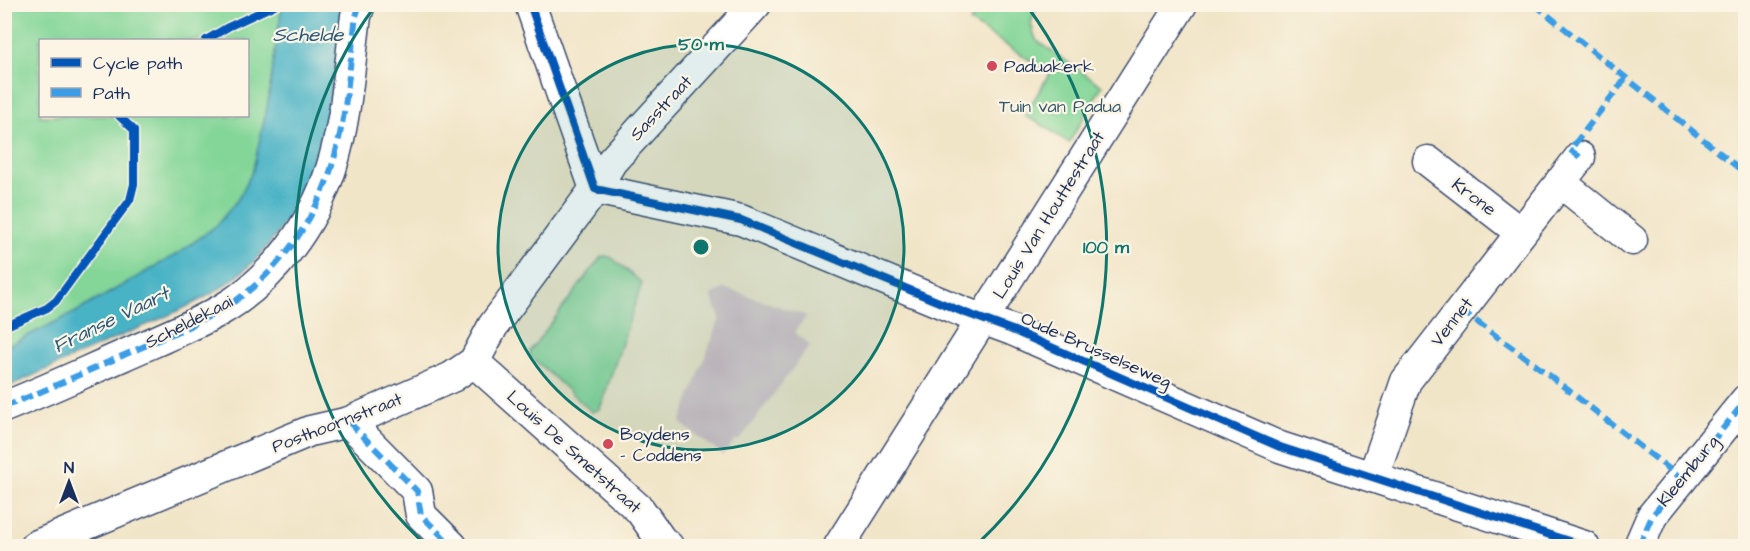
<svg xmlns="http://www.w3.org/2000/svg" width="1750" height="551" viewBox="0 0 1750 551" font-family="'Architects Daughter',sans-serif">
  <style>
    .industrial { fill: #d2bdc6 }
    .green { fill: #83d698; stroke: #4f827b; stroke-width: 1.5; fill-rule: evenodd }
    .water { fill: #48b3c6; stroke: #327192; stroke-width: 1.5 }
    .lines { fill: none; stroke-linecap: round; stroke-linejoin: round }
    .minor-casing { stroke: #3b4a6e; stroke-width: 33 }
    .minor { stroke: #fff; stroke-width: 30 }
    .quiet { stroke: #3b9de6; stroke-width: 6; stroke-dasharray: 12 6; stroke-linecap: butt }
    .cycleway-casing { stroke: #fcf5e5; stroke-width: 11 }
    .cycleway { stroke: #0057b8; stroke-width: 8 }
    .ring { fill: none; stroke: #0f766e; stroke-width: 3 }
    .poi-dot { fill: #d1495b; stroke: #fcf5e5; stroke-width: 2 }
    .labels { text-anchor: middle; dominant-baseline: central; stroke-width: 4.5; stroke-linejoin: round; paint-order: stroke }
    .poi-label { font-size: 18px; fill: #1b2f5e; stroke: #fcf5e5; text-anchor: start }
    .park-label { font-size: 18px; fill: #35596c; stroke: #fcf5e5 }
    .street-label { font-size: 18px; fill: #1b2f5e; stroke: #fcf5e5 }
    .water-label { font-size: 20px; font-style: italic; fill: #28577d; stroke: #fcf5e5 }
    .centre { fill: #0f766e; stroke: #fcf5e5; stroke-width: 3 }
    .ring-label { font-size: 18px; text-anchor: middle; font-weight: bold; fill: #0f766e; stroke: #fcf5e5; stroke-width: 4.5; stroke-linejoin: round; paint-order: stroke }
  </style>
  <rect width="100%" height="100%" fill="#fcf5e5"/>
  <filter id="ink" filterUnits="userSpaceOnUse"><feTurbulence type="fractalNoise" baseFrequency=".0167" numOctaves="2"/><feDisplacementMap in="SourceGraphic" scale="12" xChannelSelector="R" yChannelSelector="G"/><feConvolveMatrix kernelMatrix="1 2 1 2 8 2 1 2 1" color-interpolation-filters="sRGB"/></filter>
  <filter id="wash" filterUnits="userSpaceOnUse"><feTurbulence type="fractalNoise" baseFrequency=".008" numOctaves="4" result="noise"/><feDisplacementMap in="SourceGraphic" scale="24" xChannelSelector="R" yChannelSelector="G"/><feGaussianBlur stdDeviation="1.35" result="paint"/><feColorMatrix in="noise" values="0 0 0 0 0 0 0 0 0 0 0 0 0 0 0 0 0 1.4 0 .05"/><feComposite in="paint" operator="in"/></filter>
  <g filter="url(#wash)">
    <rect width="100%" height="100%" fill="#f1e5c8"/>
    <path class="industrial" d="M725,288L807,316L794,332L810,345L740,440H736L723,455L680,423L720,318L711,295Z"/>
    <path class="green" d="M5,5H282L267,108L253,170L239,198L217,225L179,253L76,312L5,347ZM40,40H248V116H40Z
      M982,5H1036L1031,24L1036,40L1102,86L1069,143L1039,123L1024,116L1050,73L970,22Z
      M606,256L612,258L642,283L600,409L592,412L530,356V351L601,257Z"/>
    <path class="water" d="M282,5H344C336,58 331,114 313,165C295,217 260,266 211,294C183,310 154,322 125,334C85,352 45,370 5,388V347L76,312L179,253L217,225L239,198L253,170L267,108Z"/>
  </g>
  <g filter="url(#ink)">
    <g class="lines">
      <g class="minor-casing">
        <path id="minor" d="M530,4L595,189
          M1428,161L1521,233
          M1560,182L1632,240
          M595,189L741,220L963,312L1012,330L1280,447L1584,546
          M474,362L640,510L661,540L668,546
          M4,407C44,391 83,373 122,356C155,341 189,328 221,310C273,280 313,225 331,169C347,118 349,68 356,16L360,4
          M349,422L417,491L421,515L452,546
          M1373,477L1406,381L1580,157
          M35,546L310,431L349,422L452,377L474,362L493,326L595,189L612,161L756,4
          M839,546L1182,4
          M1639,546L1652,516L1746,400"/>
      </g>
      <use href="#minor" class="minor"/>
      <path class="quiet" d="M1534,4L1746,174
        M1580,157L1570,150L1626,78
        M1461,310L1545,372L1682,479
        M4,407C44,391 83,373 122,356C155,341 189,328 221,310C273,280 313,225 331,169C347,118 349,68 356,16L360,4
        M349,422L417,491L421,515L452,546
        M1639,546L1652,516L1746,400"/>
      <g class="cycleway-casing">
        <path id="cycleway" d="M530,4L595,189L741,220L963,312L1012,330L1280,447L1584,546
          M206,40L228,27L277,4
          M4,327L47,308L56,301L130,200L134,184V130L119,116"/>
      </g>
      <use href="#cycleway" class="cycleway"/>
    </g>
  </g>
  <circle cx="701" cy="247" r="203" fill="#0f766e" fill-opacity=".12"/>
  <g class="ring">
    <circle cx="701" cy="247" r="203"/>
    <path d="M427 546A405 405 0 0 1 375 6M1027 6A405 405 0 0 1 975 546"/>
  </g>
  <g class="poi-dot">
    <circle cx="992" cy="66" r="6"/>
    <circle cx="608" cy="444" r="6"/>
  </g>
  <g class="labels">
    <g class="poi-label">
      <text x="1004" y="66">Paduakerk</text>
      <text x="620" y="434">Boydens<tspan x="620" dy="21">- Coddens</tspan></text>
    </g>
    <g class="park-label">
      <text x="1060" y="106">Tuin van Padua</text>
    </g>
    <g class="street-label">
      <text transform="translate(661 108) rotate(-47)">Sasstraat</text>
      <text transform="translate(1474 197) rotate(37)">Krone</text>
      <text transform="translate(1049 215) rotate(-58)">Louis Van Houttestraat</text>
      <text transform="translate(189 322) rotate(-27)">Scheldekaai</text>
      <text transform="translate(1452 322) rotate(-52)">Vennet</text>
      <text transform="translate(1096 350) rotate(24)">Oude Brusselseweg</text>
      <text transform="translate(337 423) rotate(-21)">Posthoornstraat</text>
      <text transform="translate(574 452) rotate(42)">Louis De Smetstraat</text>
      <text transform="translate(1688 471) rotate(-51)">Kleemburg</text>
    </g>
    <g class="water-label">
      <text x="308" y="35">Schelde</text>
      <text transform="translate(111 320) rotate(-26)">Franse Vaart</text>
    </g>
  </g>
  <circle cx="701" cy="247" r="9" class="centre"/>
  <g class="ring-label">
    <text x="701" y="50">50 m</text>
    <text x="1106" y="253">100 m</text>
  </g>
  <rect width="1750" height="551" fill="none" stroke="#fcf5e5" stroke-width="24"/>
  <rect x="39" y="39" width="210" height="78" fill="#fcf5e5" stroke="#a2a6af" stroke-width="1.5"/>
  <rect x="51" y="58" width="30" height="9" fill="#0057b8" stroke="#a2a6af" stroke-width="1.5"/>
  <text x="93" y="69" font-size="18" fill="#1b2f5e">Cycle path</text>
  <rect x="51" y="88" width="30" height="9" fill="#3b9de6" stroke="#a2a6af" stroke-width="1.5"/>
  <text x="93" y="99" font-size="18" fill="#1b2f5e">Path</text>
  <g transform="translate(69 482)" stroke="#fcf5e5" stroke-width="4.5" paint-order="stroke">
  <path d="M0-4.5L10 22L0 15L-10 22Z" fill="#1b2f5e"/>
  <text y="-9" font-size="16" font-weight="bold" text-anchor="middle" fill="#1b2f5e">N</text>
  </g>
</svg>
